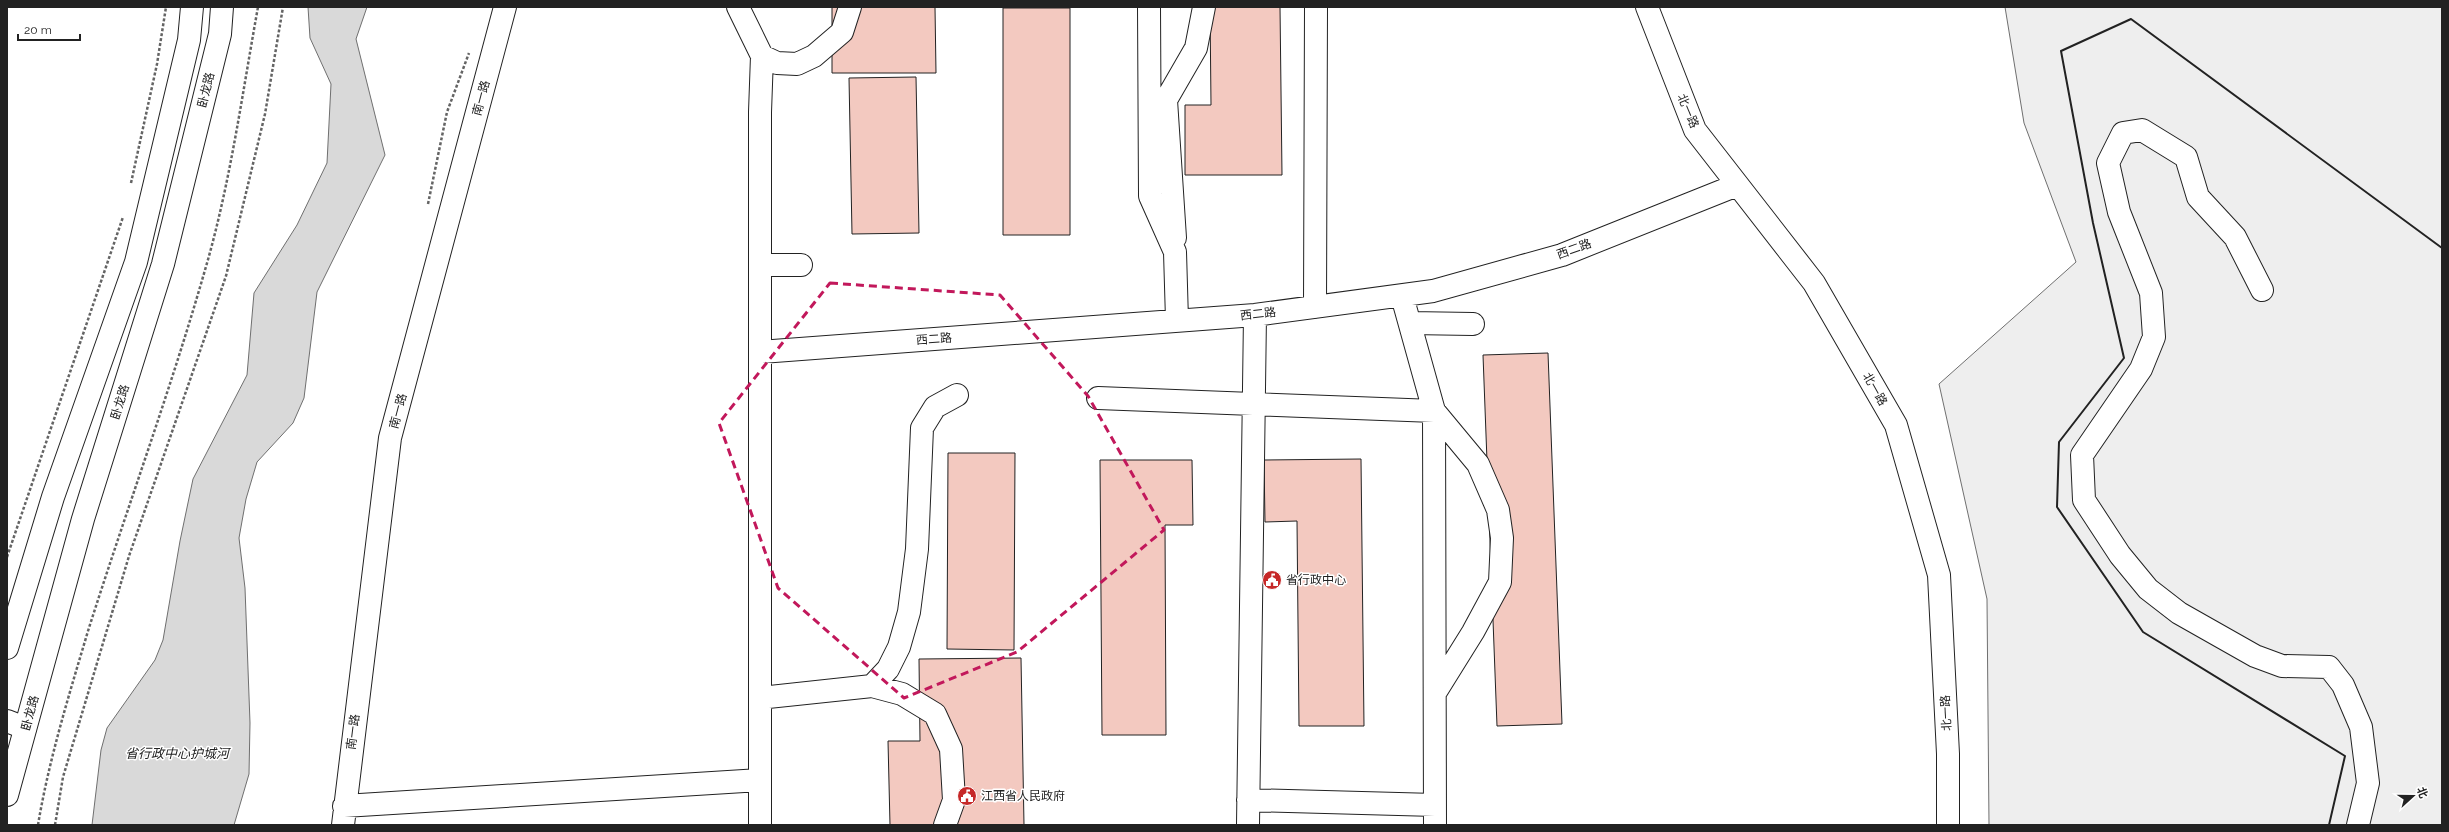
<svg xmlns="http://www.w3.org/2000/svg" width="2449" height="832" viewBox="0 0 2449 832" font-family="Raleway,'Noto Sans SC',sans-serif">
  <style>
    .green { fill: #eee; stroke: #6f6f6f }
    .water { fill: #d9d9d9; stroke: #6f6f6f }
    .building { fill: #f3c9c0; stroke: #222 }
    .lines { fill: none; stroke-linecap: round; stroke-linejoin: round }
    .minor-casing { stroke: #222; stroke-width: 24 }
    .major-casing { stroke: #222; stroke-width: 24 }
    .path { stroke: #646464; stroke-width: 2.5; stroke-dasharray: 3 2; stroke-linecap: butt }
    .minor { stroke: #fff; stroke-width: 22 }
    .major { stroke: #fff; stroke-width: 22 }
    .wall { stroke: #222; stroke-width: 2 }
    .marked { fill: none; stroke: #c2185b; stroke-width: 3; stroke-dasharray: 8 5; stroke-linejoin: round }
    .labels { text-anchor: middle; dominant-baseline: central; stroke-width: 3; stroke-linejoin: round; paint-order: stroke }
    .street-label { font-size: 12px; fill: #222; stroke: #fff }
    .poi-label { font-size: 12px; fill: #222; stroke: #fff; text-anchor: start }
    .water-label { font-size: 13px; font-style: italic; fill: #222; stroke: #fff }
  </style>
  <rect width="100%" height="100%" fill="#fff"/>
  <path class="green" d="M2005,7H2442V825H1989L1987,599L1939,384L2076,262L2024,123Z"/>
  <path class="water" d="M308,7H367L356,39L385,155L317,292L304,398L293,423L257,462L246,499L239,538L245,588L250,723L249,774L234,825H92L101,750L107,728L155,660L163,640L180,541L193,479L247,375L254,293L297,225L327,163L331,84L310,38Z"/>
  <path class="building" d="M832,7H935L936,73H832Z
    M1210,7H1280L1282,175H1185V105H1211Z
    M1003,8H1070V235H1003Z
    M916,77L919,233L852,234L849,78Z
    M1548,353L1562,724L1497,726L1483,355Z
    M948,453H1015L1014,650L947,649Z
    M1361,459L1364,726H1299L1297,521L1265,522L1264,460Z
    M1100,460H1192L1193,525H1165L1166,735H1102Z
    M1021,658L1024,825H890L888,741H920L919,659Z"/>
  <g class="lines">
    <g class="minor-casing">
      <path id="minor" d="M738,7L762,56L760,112V825
        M1149,7L1150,196L1175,252L1177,320
        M1647,7L1695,130L1814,283L1896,425L1939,575L1948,754V825
        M762,56L777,63L797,64L814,56L842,32L850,7
        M1175,238L1166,100L1196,48L1204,7
        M760,265H801
        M2262,290L2235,237L2198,197L2186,157L2142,130L2123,133L2108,163L2119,212L2151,293L2154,337L2141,369L2082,455L2084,500L2120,555L2148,589L2179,613L2255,656L2282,666L2329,667L2343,685L2361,727L2368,783L2358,825
        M1402,296L1434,411L1435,825
        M1315,307L1316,7
        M1410,323L1473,324
        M760,352L1255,315L1433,291L1562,255L1737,185
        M1098,398L1434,411L1478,464L1498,510L1502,538L1500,582L1473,632L1435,693
        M872,686L902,694L935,714L951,749L954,800L945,825
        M760,698L872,686L888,669L899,647L909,612L917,549L922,428L935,407L957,395
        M7,721L25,728
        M1248,800L1435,805
        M344,806L760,780
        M343,825L390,438L505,7
        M1248,825L1255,315"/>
    </g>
    <g class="major-casing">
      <path id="major" d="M7,648L53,497L136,262L189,40L192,7
        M7,795L83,519L163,264L220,34L222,7"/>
    </g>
    <path class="path" d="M131,183L157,64L166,7
      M428,204L447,112L469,53
      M7,557L123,217
      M38,825C49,759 69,695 88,631C126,511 170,392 205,270C230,185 242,95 258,7
      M55,825L63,777L129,556L226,276L265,114L283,7"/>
    <use href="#minor" class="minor"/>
    <use href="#major" class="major"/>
    <path class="wall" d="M2329,825L2345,756L2143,632L2057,507L2059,442L2124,358L2093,223L2061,51L2131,19L2442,248"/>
  </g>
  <path class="marked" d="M830,283L1000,295L1088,396L1164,530L1017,652L904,698L778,588L719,423Z"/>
  <defs>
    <g id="civic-disc" transform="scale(1)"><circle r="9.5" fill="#c62828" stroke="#fff"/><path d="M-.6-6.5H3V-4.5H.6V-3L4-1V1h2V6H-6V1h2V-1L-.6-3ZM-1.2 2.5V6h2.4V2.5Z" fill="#fff"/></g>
  </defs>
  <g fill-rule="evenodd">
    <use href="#civic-disc" x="1272" y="580"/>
    <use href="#civic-disc" x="967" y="796"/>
  </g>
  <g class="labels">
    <g class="street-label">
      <text transform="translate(206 90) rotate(-76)">卧龙路</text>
      <text transform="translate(481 98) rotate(-75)">南一路</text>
      <text transform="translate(1688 111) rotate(67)">北一路</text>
      <text transform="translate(1574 249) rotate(-20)">西二路</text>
      <text transform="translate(1258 314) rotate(-6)">西二路</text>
      <text transform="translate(934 339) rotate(-4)">西二路</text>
      <text transform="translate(1875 389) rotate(60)">北一路</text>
      <text transform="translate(120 402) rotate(-73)">卧龙路</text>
      <text transform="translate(398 411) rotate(-75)">南一路</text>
      <text transform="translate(30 713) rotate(-75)">卧龙路</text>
      <text transform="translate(1946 713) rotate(-93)">北一路</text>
      <text transform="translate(353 732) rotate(-83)">南一路</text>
    </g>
    <g class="poi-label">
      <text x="1286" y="580">省行政中心</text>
      <text x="981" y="796">江西省人民政府</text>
    </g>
    <g class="water-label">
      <text x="177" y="753">省行政中心护城河</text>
    </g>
  </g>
  <rect width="2449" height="832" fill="none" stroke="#222222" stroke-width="16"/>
  <g transform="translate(2413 796) rotate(69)" stroke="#ffffff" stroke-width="3" paint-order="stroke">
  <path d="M0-3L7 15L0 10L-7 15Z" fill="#222222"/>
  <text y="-6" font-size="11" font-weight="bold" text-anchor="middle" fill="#222222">北</text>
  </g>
  <path d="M18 34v6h62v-6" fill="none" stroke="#222222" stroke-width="2"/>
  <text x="24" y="34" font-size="12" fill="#222222" stroke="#ffffff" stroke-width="3" paint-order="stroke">20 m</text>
</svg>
